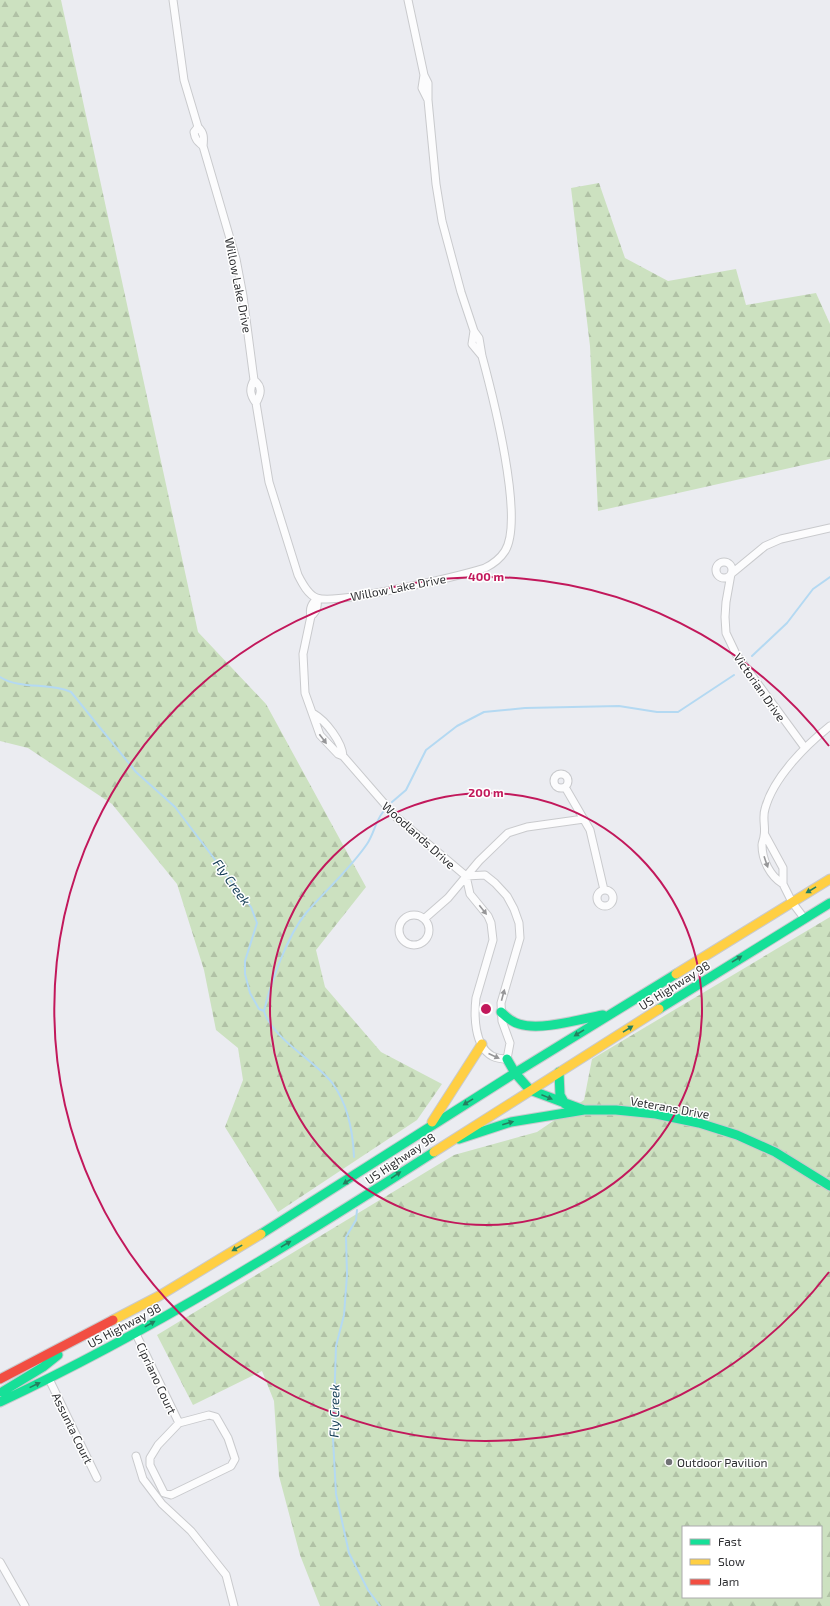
<svg xmlns="http://www.w3.org/2000/svg" width="830" height="1606" viewBox="0 0 830 1606" font-family="'Exo 2',sans-serif">
  <style>
    .forest { fill: url(#forest-firs); fill-rule: evenodd }
    .lines { fill: none; stroke-linecap: round; stroke-linejoin: round }
    .stream { stroke: #b4d9f2; stroke-width: 2 }
    .street-casing { stroke: #c9cacd; stroke-width: 9 }
    .fast-casing { stroke: #c9cacd; stroke-width: 11 }
    .slow-casing { stroke: #c9cacd; stroke-width: 11 }
    .jam-casing { stroke: #c9cacd; stroke-width: 11 }
    .street { stroke: #fcfcfd; stroke-width: 7 }
    .fast { stroke: #16e098; stroke-width: 9 }
    .slow { stroke: #ffcf43; stroke-width: 9 }
    .jam { stroke: #f24e42; stroke-width: 9 }
    .oneway { fill: #969698 }
    .oneway2 { fill: #247f60 }
    .ring { fill: none; stroke: #c2185b; stroke-width: 2 }
    .poi-dot { fill: #717276; stroke: #fff; stroke-width: 1.5 }
    .labels { text-anchor: middle; dominant-baseline: central; stroke-width: 3; stroke-linejoin: round; paint-order: stroke }
    .street-label { font-size: 12px; fill: #2f3033; stroke: #fff }
    .poi-label { font-size: 12px; fill: #2f3033; stroke: #fff; text-anchor: start }
    .water-label { font-size: 13px; font-style: italic; fill: #174058; stroke: #fff }
    .centre { fill: #c2185b; stroke: #fff; stroke-width: 2 }
    .ring-label { font-size: 12px; text-anchor: middle; font-weight: bold; fill: #c2185b; stroke: #fff; stroke-width: 3; stroke-linejoin: round; paint-order: stroke }
  </style>
  <defs>
    <pattern id="forest-firs" width="22" height="20" patternUnits="userSpaceOnUse"><rect width="22" height="20" fill="#cce1c0"/><path d="M5 1l3.5 6h-7zM16 11l3.5 6h-7z" fill="#b0c1a5"/></pattern>
  </defs>
  <rect width="100%" height="100%" fill="#ebecf1"/>
  <path class="forest" d="M0,0H61L198,632L266,704L366,887L316,950L325,987L381,1052L442,1084L417,1120L278,1212L225,1127L243,1080L238,1048L216,1030L204,970L177,884L112,804L28,748L0,741Z
    M599,183L625,258L668,281L736,269L746,305L816,293L830,324V459L598,511L590,346L571,188Z
    M830,917V1606H320L300,1555L279,1476L274,1401L262,1371L193,1405L157,1335L454,1155L537,1132L584,1100L592,1059ZM683,1527H821V1597H683Z"/>
  <g class="lines">
    <path class="stream" d="M752,656L787,623L813,589L830,577
      M0,677C21,690 49,682 71,692L136,772L175,807L251,907L257,923L245,961V974L250,993L259,1009L264,1011C273,1040 315,1060 333,1084C348,1105 353,1132 354,1157
      M392,802L406,790L426,750L457,726L484,712L525,708L619,706L657,712H678L734,675
      M264,1011C271,982 287,936 306,913C326,890 350,869 367,844C374,834 375,822 383,812
      M357,1210L356,1220L346,1237L347,1275L344,1315L336,1346L333,1439L336,1494L349,1553L368,1590L380,1606"/>
    <g class="street-casing">
      <path id="street" d="M173,0L184,80L198,127C204,133 204,137 203,146L236,259L243,296L254,380C263,387 261,394 256,403L269,482L298,575C302,583 308,595 317,598C337,605 459,576 485,568C493,564 500,559 505,551C525,519 492,393 482,356L479,338L474,331L461,292L442,221L436,184L428,100L422,88L424,75L408,0
        M424,75L428,83V99
        M198,127L194,132C195,139 197,141 203,146
        M474,331L472,344L482,356
        M254,380C249,389 250,395 256,403
        M716 570a8 8 0 1 1 16 0a8 8 0 1 1-16 0Z
        M317,598C312,604 309,608 311,616L303,654L305,693L320,735L338,754L343,756L396,817L466,876L470,894L488,916L491,923L493,940L476,998C474,1015 474,1046 492,1056C496,1058 502,1059 507,1059L510,1043L502,1021L501,1003L520,938L519,923L514,909L507,896L495,883L485,875L466,876
        M311,616C317,611 318,606 317,598
        M314,714C326,721 342,742 343,756
        M805,748L736,654L726,633L725,617L726,602L731,574L765,546L781,539L830,528
        M554 781a7 7 0 1 1 14 0a7 7 0 1 1-14 0Z
        M565,787L590,830L604,890
        M765,835L783,868V884L792,902L804,918
        M783,884C770,876 762,860 762,845C762,842 764,839 764,836C766,828 762,818 765,809C773,778 805,746 830,726
        M597 898a8 8 0 1 1 16 0a8 8 0 1 1-16 0Z
        M399 930a15 15 0 1 1 30 0a15 15 0 1 1-30 0Z
        M424,919L448,898L479,861L508,833L527,827L584,819
        M135,1332L179,1423
        M49,1379L97,1478
        M209,1415L216,1417L228,1438L235,1459L231,1466L171,1495L164,1493L150,1465V1458L158,1445L179,1423Z
        M136,1456L143,1479L162,1504L191,1531L226,1575L234,1606
        M0,1562L25,1606"/>
    </g>
    <g class="fast-casing">
      <path id="fast" d="M659,1009L830,903
        M501,1012C506,1017 512,1022 519,1024C541,1031 580,1019 603,1015
        M507,1059L515,1073L530,1090
        M559,1072L560,1095L565,1104
        M530,1090L584,1110H616L656,1114L699,1123L737,1135L775,1152L830,1186
        M459,1139L511,1122L584,1110
        M261,1234L515,1073L676,974
        M2,1392L43,1367L58,1355
        M0,1402C151,1331 294,1242 434,1152"/>
    </g>
    <g class="slow-casing">
      <path id="slow" d="M676,974L830,879
        M432,1122L482,1044
        M434,1152L659,1009
        M113,1320L159,1296L261,1234"/>
    </g>
    <g class="jam-casing">
      <path id="jam" d="M0,1379L113,1320"/>
    </g>
    <use href="#street" class="street"/>
    <use href="#fast" class="fast"/>
    <use href="#slow" class="slow"/>
    <use href="#jam" class="jam"/>
  </g>
  <defs><path id="oneway-solid" d="M-6-.8H1V-3.2L6.5 0L1 3.2V.8H-6Z"/></defs>
  <g class="oneway">
    <use href="#oneway-solid" transform="translate(323 739) rotate(53)"/>
    <use href="#oneway-solid" transform="translate(766 862) rotate(71)"/>
    <use href="#oneway-solid" transform="translate(483 910) rotate(52)"/>
    <use href="#oneway-solid" transform="translate(503 995) rotate(-75)"/>
    <use href="#oneway-solid" transform="translate(494 1056) rotate(24)"/>
  </g>
  <g class="oneway2">
    <use href="#oneway-solid" transform="translate(811 890) rotate(149)"/>
    <use href="#oneway-solid" transform="translate(737 959) rotate(-32)"/>
    <use href="#oneway-solid" transform="translate(628 1029) rotate(-32)"/>
    <use href="#oneway-solid" transform="translate(579 1033) rotate(148)"/>
    <use href="#oneway-solid" transform="translate(547 1097) rotate(22)"/>
    <use href="#oneway-solid" transform="translate(468 1102) rotate(148)"/>
    <use href="#oneway-solid" transform="translate(508 1123) rotate(-16)"/>
    <use href="#oneway-solid" transform="translate(396 1175) rotate(-34)"/>
    <use href="#oneway-solid" transform="translate(348 1181) rotate(148)"/>
    <use href="#oneway-solid" transform="translate(286 1244) rotate(-31)"/>
    <use href="#oneway-solid" transform="translate(237 1248) rotate(151)"/>
    <use href="#oneway-solid" transform="translate(150 1324) rotate(-29)"/>
    <use href="#oneway-solid" transform="translate(35 1385) rotate(-26)"/>
  </g>
  <g class="ring">
    <circle cx="486" cy="1009" r="216"/>
    <path d="M829 1272A432 432 0 1 1 829 746"/>
  </g>
  <circle class="poi-dot" cx="669" cy="1462" r="4"/>
  <g class="labels">
    <g class="street-label">
      <text transform="translate(239 285) rotate(79)">Willow Lake Drive</text>
      <text transform="translate(398 587) rotate(-11)">Willow Lake Drive</text>
      <text transform="translate(760 687) rotate(55)">Victorian Drive</text>
      <text transform="translate(419 835) rotate(42)">Woodlands Drive</text>
      <text transform="translate(674 985) rotate(-32)">US Highway 98</text>
      <text transform="translate(670 1107) rotate(10)">Veterans Drive</text>
      <text transform="translate(400 1158) rotate(-34)">US Highway 98</text>
      <text transform="translate(124 1325) rotate(-28)">US Highway 98</text>
      <text transform="translate(157 1378) rotate(65)">Cipriano Court</text>
      <text transform="translate(73 1428) rotate(64)">Assunta Court</text>
    </g>
    <g class="poi-label">
      <text x="677" y="1462">Outdoor Pavilion</text>
    </g>
    <g class="water-label">
      <text transform="translate(232 882) rotate(54)">Fly Creek</text>
      <text transform="translate(334 1411) rotate(-89)">Fly Creek</text>
    </g>
  </g>
  <circle cx="486" cy="1009" r="6" class="centre"/>
  <g class="ring-label">
    <text x="486" y="581">400 m</text>
    <text x="486" y="797">200 m</text>
  </g>
  <rect x="682" y="1526" width="140" height="72" fill="#ffffff" stroke="#acacad"/>
  <rect x="690" y="1539" width="20" height="6" fill="#16e098" stroke="#acacad"/>
  <text x="718" y="1546" font-size="12" fill="#2f3033">Fast</text>
  <rect x="690" y="1559" width="20" height="6" fill="#ffcf43" stroke="#acacad"/>
  <text x="718" y="1566" font-size="12" fill="#2f3033">Slow</text>
  <rect x="690" y="1579" width="20" height="6" fill="#f24e42" stroke="#acacad"/>
  <text x="718" y="1586" font-size="12" fill="#2f3033">Jam</text>
</svg>
